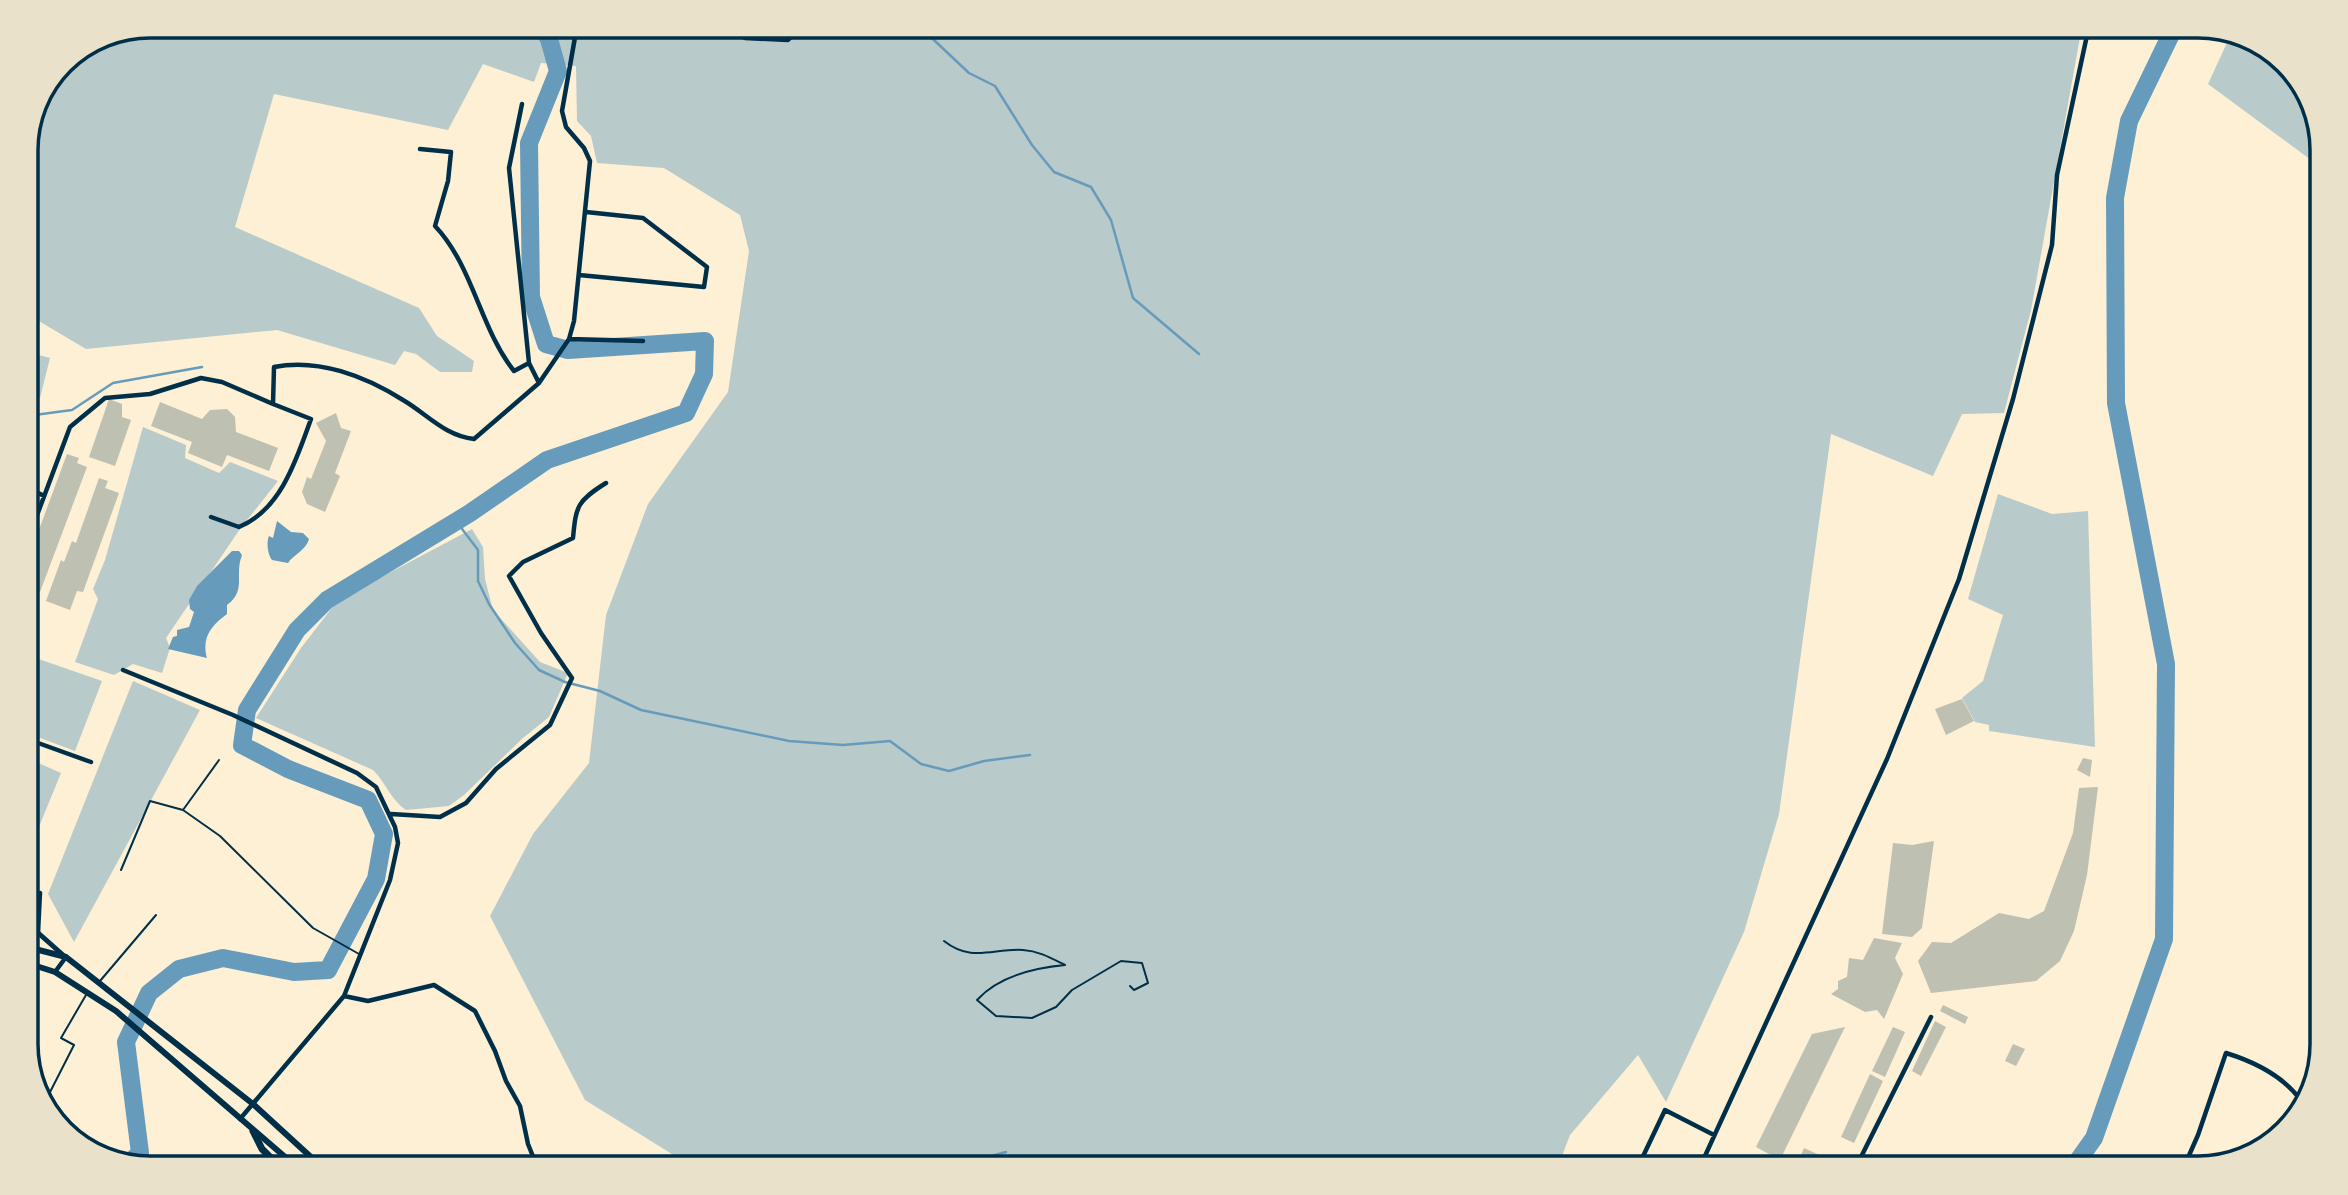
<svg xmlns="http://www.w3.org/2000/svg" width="2348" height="1195" viewBox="0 0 2348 1195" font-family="Signika,sans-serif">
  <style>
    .green { fill: #b9caca }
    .water { fill: #669bbc }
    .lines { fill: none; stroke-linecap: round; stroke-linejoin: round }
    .stream { stroke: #669bbc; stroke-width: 2.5 }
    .river { stroke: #669bbc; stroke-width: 18 }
    .building { fill: #bec0b2 }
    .path { stroke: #003049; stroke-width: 2 }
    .service { stroke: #003049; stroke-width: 2 }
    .minor { stroke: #003049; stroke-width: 4.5 }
    .tertiary { stroke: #003049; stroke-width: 5 }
    .primary { stroke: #003049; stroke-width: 6 }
    .motorway { stroke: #003049; stroke-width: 7 }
    .rim { fill: none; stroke: #003049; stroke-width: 3.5 }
  </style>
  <rect width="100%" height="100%" fill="#fdf0d5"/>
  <path class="green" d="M150,26H2082L2031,310L2004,413L1962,414L1933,476L1831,434L1779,814L1744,932L1666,1102L1638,1055L1570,1135L1557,1169H696L585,1100L490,916L533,834L589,763L606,615L648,504L728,392L749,251L740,215L664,168L597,163L591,136L577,121L576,66L541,63L534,82L483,64L448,130L274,94L235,227L419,308L437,336L474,361L472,372H440L416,354L404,351L395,365L277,330L86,349L27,314L26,143L63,62L103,36Z
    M2231,34L2253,39L2301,82L2322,143V168L2208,84Z
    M27,352L50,358L40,398L27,394Z
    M143,427L186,445L185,458L219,473L230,462L278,481L240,529L166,638L170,648L162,673L133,664L114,675L75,662L98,599L93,589L105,560Z
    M1998,494L2052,514L2088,511L2095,747L1989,731V725L1975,722L1962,698L1983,681L2003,615L1968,599Z
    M472,529L483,547L485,579L493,610L540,662L568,673L549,717L523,738L464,795L449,806L406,810C391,800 386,783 373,770L256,718L301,648L338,600Z
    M27,655L102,681L75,751L27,733Z
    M133,681L200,710L74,942L48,894Z
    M27,758L61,773L27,856Z"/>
  <path class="water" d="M277,521L291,532L303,533L309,539C307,549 292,556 288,563L272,560C268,555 266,543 269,536L273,538Z
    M232,551H239L242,555C234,575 247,590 227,605V614C212,625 201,637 207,658L168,649L173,637L177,636V630L189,627L194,612L190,609L189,600L197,586Z"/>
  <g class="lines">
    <path class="stream" d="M919,26L969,73L995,86L1032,145L1054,172L1091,187L1111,220L1133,298L1199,354
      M27,416L72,410L113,383L202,367
      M456,521L478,550V581L489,604L515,643L539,670L565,682L600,691L641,710L789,741L843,745L890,741L921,764L949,771L984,761L1030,755
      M942,1169L1006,1152"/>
    <path class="river" d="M128,1164L140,1153L126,1042L149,993L179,969L223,958L294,972L328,970L376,879L384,834L368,800L288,769L242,745L247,710L297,630L327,600L470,513L547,460L686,413L704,374L705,341L568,350L546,344L531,297L529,143L558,71L549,39L541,26
      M2072,1169L2094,1138L2164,939L2166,664L2116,403L2115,198L2129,121L2175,26"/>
  </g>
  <path class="building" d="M109,399L122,404V417L131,420L115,466L89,457Z
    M160,402L202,419L210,410L227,409L235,417L236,432L278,448L269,471L227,455L222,467L188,453L192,442L151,426Z
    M336,413L341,428L351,431L335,473L340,476L325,512L307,504L302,492L307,477L311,479L326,441L316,423Z
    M67,454L79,458L77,463L87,467L40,592L27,587V562Z
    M99,478L108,481L105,488L119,493L83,592L77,591L70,610L46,601L61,560L64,562L72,541L76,543Z
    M1962,699L1974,721L1946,735L1935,709Z
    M2083,758L2092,760L2090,777L2077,770Z
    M2098,787L2087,875L2074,931L2060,961L2036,981L1931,993L1918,961L1932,942L1951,943L1999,913L2029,919L2044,911L2073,833L2079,788Z
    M1934,841L1922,928L1912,937L1882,934L1893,843L1912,845Z
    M1874,938L1902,943L1895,958L1903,974L1884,1019L1877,1010L1865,1012L1831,994L1838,989V981L1847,977L1849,958L1863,960Z
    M1943,1005L1968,1017L1965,1024L1940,1011Z
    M1935,1021L1946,1027L1921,1076L1912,1071Z
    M1845,1027L1780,1160L1756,1147L1812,1034Z
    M1893,1027L1905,1032L1885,1077L1872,1071Z
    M2013,1044L2025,1049L2016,1066L2005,1061Z
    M1870,1074L1883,1081L1854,1143L1841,1137Z
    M1804,1148L1824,1157L1821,1164L1801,1155Z
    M1739,1155L1767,1169H1733Z"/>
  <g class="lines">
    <path class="path" d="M944,941C972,963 993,948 1023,950C1039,951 1051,958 1065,965C1033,968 999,976 977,1000L996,1016L1032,1018L1056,1007L1072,990L1121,961L1142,963L1148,983L1134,990L1130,986"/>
    <path class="service" d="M183,810L219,760
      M121,870L150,801L183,810L220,836L313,928L359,954
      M100,981L156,915
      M47,1098L74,1045L61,1038L86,995"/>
    <path class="minor" d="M714,26L745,38L788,40L802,26
      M522,104L509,168L529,363
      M420,149L451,152L448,181L435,226C473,266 480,328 514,371L529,363L539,383
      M579,275L704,287L707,267L643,218L586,212
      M569,339L643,341
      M27,487L44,496
      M211,517L239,527C281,510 297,458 311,419L273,404L274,367C318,358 365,376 403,400C427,414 445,436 474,439L539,383L569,339L574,321L590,161L584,148L566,127L562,111L577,26
      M27,542L70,427L105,398L150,394L201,378L222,382L273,404
      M123,670L233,715L357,773L376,787L395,827L398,843L390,880L344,996L240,1119
      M27,739L91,762
      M391,814L440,817L466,803L496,769L550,725L572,678L541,633L509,576L523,562L573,538C576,506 577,501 606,483
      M27,899L40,893L38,933
      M55,972L66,957
      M344,996L368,1001L434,985L475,1011L495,1051L506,1081L520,1106L528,1144L538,1169
      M1637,1169L1665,1110L1714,1135
      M1699,1169L1887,759L1959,579L2013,399L2052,245L2057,175L2089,26
      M1855,1169L1931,1017
      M2183,1169L2198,1135L2226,1053C2255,1062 2287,1078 2304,1105"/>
    <path class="tertiary" d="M27,923L63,955"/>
    <path class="primary" d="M27,947L66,957L253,1104L324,1169
      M27,963L55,972L116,1011L299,1169"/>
    <path class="motorway" d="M253,1131L262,1149L282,1169"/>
  </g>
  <path d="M0 0H2348V1195H0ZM150 38H2198A112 112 0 0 1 2310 150V1044A112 112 0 0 1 2198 1156H150A112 112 0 0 1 38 1044V150A112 112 0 0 1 150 38Z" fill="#e9e1ca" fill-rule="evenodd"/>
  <path class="rim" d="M150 38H2198A112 112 0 0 1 2310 150V1044A112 112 0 0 1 2198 1156H150A112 112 0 0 1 38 1044V150A112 112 0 0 1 150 38Z"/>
</svg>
